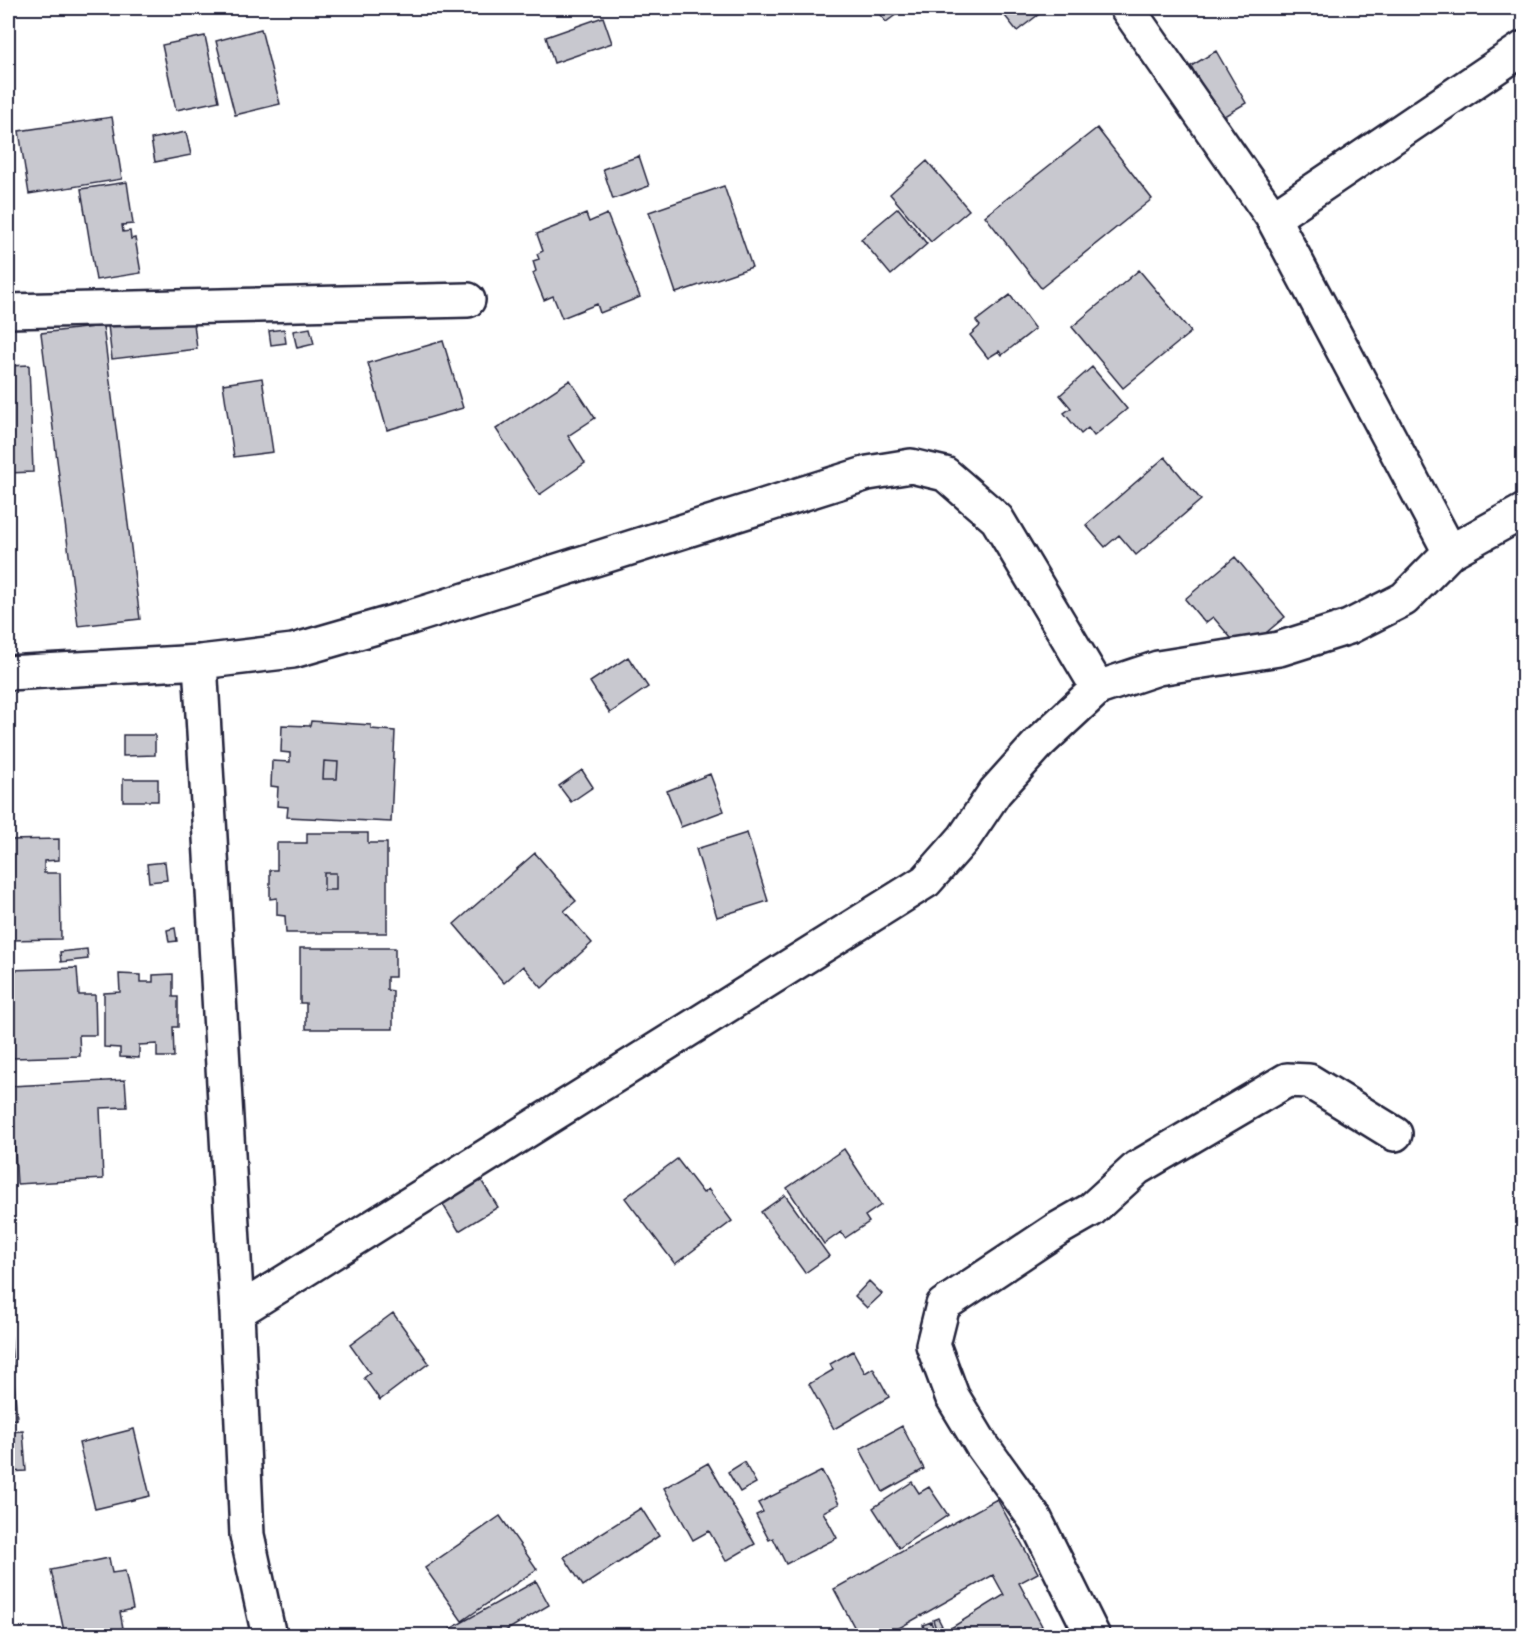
<svg xmlns="http://www.w3.org/2000/svg" width="1531" height="1643" viewBox="0 0 1531 1643" font-family="Pangolin,sans-serif">
  <style>
    .building { fill: #c8c8cf; stroke: #22223b; stroke-width: 1.5; fill-rule: evenodd }
    .lines { fill: none; stroke-linecap: round; stroke-linejoin: round }
    .minor-casing { stroke: #22223b; stroke-width: 38 }
    .minor { stroke: #fff; stroke-width: 33 }
  </style>
  <rect width="100%" height="100%" fill="#fff"/>
  <filter id="ink" filterUnits="userSpaceOnUse"><feTurbulence type="fractalNoise" baseFrequency=".0167" numOctaves="2"/><feDisplacementMap in="SourceGraphic" scale="12" xChannelSelector="R" yChannelSelector="G"/><feConvolveMatrix kernelMatrix="1 2 1 2 8 2 1 2 1" color-interpolation-filters="sRGB"/></filter>
  <g filter="url(#ink)">
    <path class="building" d="M874,8H905L886,22Z
      M1016,8H1047L1017,31L1005,16Z
      M603,17L612,43L554,63L546,37Z
      M261,29L280,104L235,115L216,41Z
      M205,36L219,101L176,110L162,45Z
      M1216,51L1246,103L1221,118L1191,66Z
      M112,117L122,179L29,194L19,131Z
      M1097,128L1152,199L1041,288L985,216Z
      M186,132L191,155L155,162L151,139Z
      M639,156L649,186L613,199L603,169Z
      M8,158L11,190L8,191Z
      M927,161L969,210L931,242L890,194Z
      M127,182L133,224L122,225L123,232L130,231L131,239L135,238L141,273L96,280L81,189Z
      M724,186L752,267L676,293L649,212Z
      M898,208L927,244L891,275L861,239Z
      M586,214L589,222L607,214L640,297L600,313L597,304L562,318L553,296L544,300L533,273L536,271L533,261L539,259L537,254L543,251L537,234Z
      M1139,270L1191,332L1123,388L1072,327Z
      M1010,295L1035,329L1002,355L999,351L988,358L970,335L980,326L976,321Z
      M193,315L197,349L112,359L108,325Z
      M103,326L140,619L78,626L41,333Z
      M310,328L314,344L297,348L293,331Z
      M284,329L286,343L271,345L269,331Z
      M443,341L463,408L387,430L368,363Z
      M29,365L33,472L8,473V366Z
      M1092,367L1127,409L1094,436L1088,428L1081,434L1064,413L1071,408L1060,395Z
      M262,378L273,452L234,457L223,384Z
      M570,380L595,418L568,436L585,463L539,495L496,429Z
      M1165,457L1201,500L1136,555L1119,535L1105,547L1086,525Z
      M1235,557L1285,617L1243,652L1213,617L1205,623L1185,599Z
      M628,657L648,687L610,713L590,682Z
      M311,721L371,725V729L395,731L391,822L287,817L288,807L277,806L278,787L271,786L272,761L290,762V753L281,752L282,725L310,726ZM324,761L338,762L337,779H323Z
      M123,735H155V755L123,756Z
      M324,761L338,762L337,779H323Z
      M582,770L593,787L571,802L559,786Z
      M710,774L724,811L681,827L667,791Z
      M123,779H158V801H123Z
      M307,833H368V843H387V933H286L285,916L277,915V898L270,899V870H277V843H307ZM324,873H336V890H324Z
      M747,833L768,901L717,917L696,849Z
      M59,839V860L44,861V873H60L61,939L8,940V840Z
      M535,853L576,901L564,911L592,943L542,988L523,966L504,983L454,924Z
      M165,862L167,880L149,882L147,864Z
      M324,873H336V890H324Z
      M175,928L177,941L169,942L167,930Z
      M300,948H395V977H387V990L393,991V1029H306V1003H300Z
      M87,949L88,959L61,962L60,952Z
      M77,968L79,995H95L96,1035H79L80,1056L13,1058L10,970Z
      M119,974L140,975V982H153V975L173,974V997H178V1027H173L174,1057H157V1044L139,1045V1058L120,1057V1048L104,1047V993L120,992Z
      M125,1080L127,1107L100,1108L103,1179L17,1184L11,1086Z
      M844,1149L881,1205L865,1216L869,1222L845,1238L841,1232L824,1244L787,1188Z
      M677,1159L703,1193L708,1189L732,1221L675,1264L625,1198Z
      M481,1180L498,1207L459,1231L442,1203Z
      M785,1195L829,1256L805,1273L761,1212Z
      M869,1281L882,1294L867,1308L855,1296Z
      M393,1313L429,1363L380,1400L364,1378L370,1373L350,1345Z
      M9,1319L17,1419L8,1420V1320Z
      M853,1351L865,1373L873,1368L889,1397L834,1429L809,1384L833,1370L830,1364Z
      M902,1426L924,1469L883,1492L860,1449Z
      M134,1429L150,1496L95,1509L79,1443Z
      M23,1431L26,1471L8,1472V1432Z
      M744,1462L756,1483L740,1492L728,1472Z
      M708,1463L755,1544L726,1561L709,1531L693,1540L664,1488Z
      M822,1471L839,1504L823,1512L837,1538L786,1564L773,1538L769,1540L756,1515L763,1512L758,1503Z
      M912,1482L919,1493L929,1487L948,1515L899,1548L873,1508Z
      M997,1499L1038,1573L1019,1583L1042,1626L1026,1636H938L1004,1595L993,1575L885,1636H859L834,1589Z
      M641,1508L659,1536L583,1586L564,1557Z
      M500,1516L537,1569L462,1621L425,1568Z
      M109,1558L112,1573L125,1571L133,1609L120,1612L123,1628L87,1636H65L51,1570Z
      M536,1581L549,1605L497,1636H454L450,1629Z
      M938,1618L942,1626L936,1629L933,1620Z
      M931,1622L934,1630L925,1633L923,1625Z"/>
    <g class="lines">
      <g class="minor-casing">
        <path id="minor" d="M1127,8L1273,218L1450,552
          M1273,218L1524,48
          M8,311L468,300
          M200,662L237,1312L247,1535L269,1636
          M8,673L200,662L293,651L411,617L868,473L911,466L945,474L997,519L1098,688
          M237,1312L926,881L964,838L995,792L1040,742L1098,688L1158,668L1279,649L1349,627L1404,599L1450,552L1524,511
          M1093,1636L1035,1519L981,1444L952,1396L933,1345L943,1305L1056,1230L1091,1210L1137,1168L1287,1080L1309,1081L1395,1134"/>
      </g>
      <use href="#minor" class="minor"/>
    </g>
  </g>
  <rect width="1531" height="1643" fill="none" stroke="#fff" stroke-width="30"/>
  <rect x="15" y="15" width="1501" height="1613" fill="none" stroke="#22223b" stroke-width="2" filter="url(#ink)"/>
</svg>
